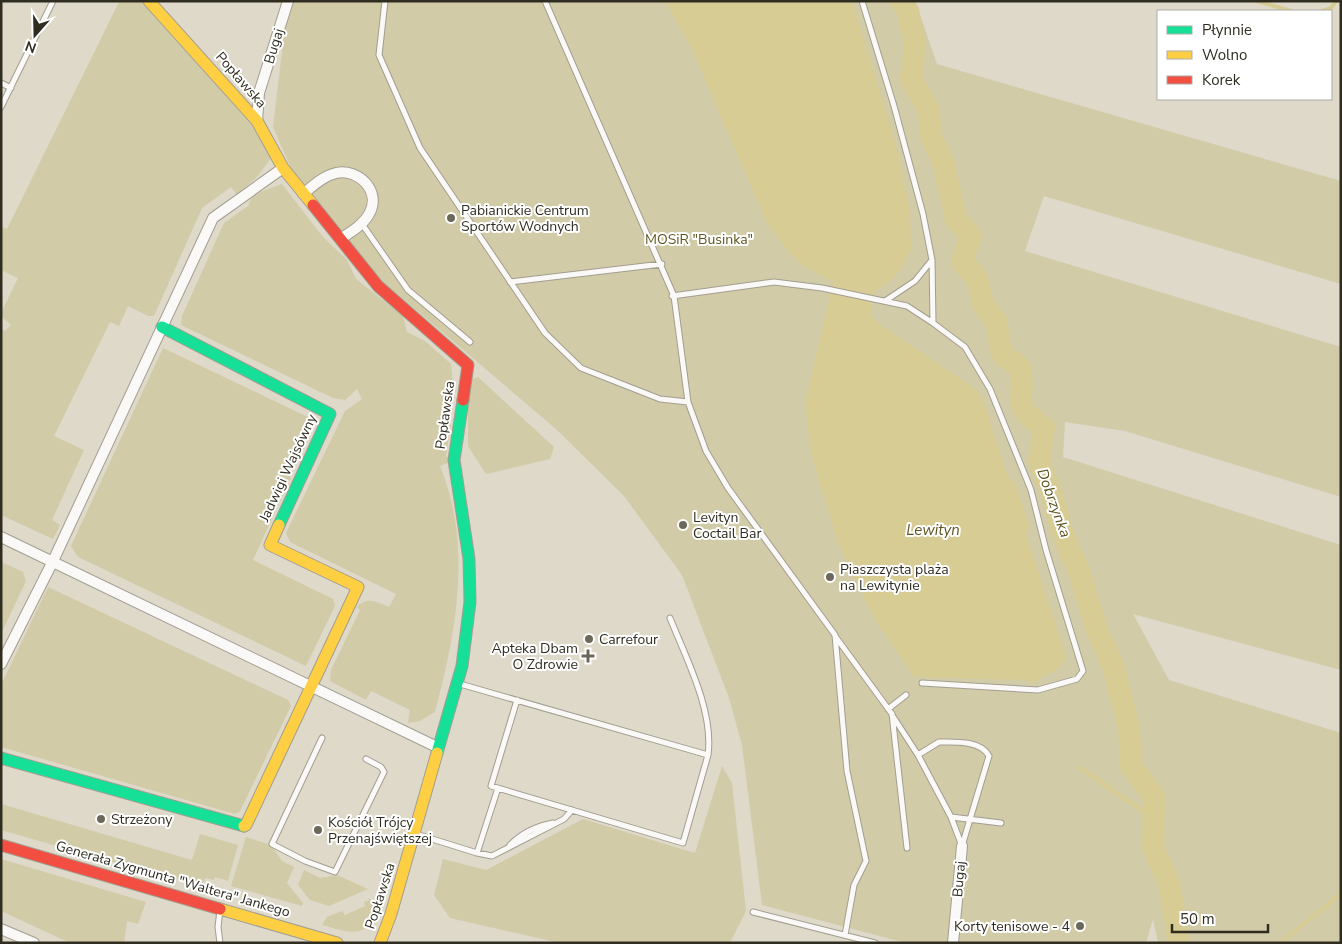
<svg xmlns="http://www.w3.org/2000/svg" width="1342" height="944" viewBox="0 0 1342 944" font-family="'Nunito Sans',sans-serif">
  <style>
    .green { fill: #d2cba8 }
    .water { fill: #d8cc95 }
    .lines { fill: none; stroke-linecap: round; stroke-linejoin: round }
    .stream { stroke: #d8cc95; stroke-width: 4 }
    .river { stroke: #d8cc95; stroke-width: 22 }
    .lane-casing { stroke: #a29e91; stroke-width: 7 }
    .street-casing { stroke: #a29e91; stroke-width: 12 }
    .fast-casing { stroke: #a29e91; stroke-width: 13 }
    .slow-casing { stroke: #a29e91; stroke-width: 13 }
    .jam-casing { stroke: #a29e91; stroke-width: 13 }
    .lane { stroke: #faf9f7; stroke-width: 5 }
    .street { stroke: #faf9f7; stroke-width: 10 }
    .fast { stroke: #16e098; stroke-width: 11 }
    .slow { stroke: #ffcf43; stroke-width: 11 }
    .jam { stroke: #f24e42; stroke-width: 11 }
    .poi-dot { fill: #6c695b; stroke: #fff; stroke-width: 2 }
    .labels { text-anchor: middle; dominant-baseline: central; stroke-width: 4; stroke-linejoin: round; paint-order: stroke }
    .street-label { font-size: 14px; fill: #2f2d20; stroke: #fff }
    .poi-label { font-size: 14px; fill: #2f2d20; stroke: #fff; text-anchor: start }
    .park-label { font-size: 14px; fill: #605620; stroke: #fff }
    .water-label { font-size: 15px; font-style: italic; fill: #5f541f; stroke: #fff }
  </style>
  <rect width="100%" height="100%" fill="#ded9c8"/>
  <path class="green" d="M123,1H141L149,9L251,120L271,158L258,176L237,195L231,187L202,208L154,316H148L128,306L119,326L110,322L54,436L84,450L52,520L60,525L53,539L1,515V329L5,331L11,325L1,316V313L18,278L1,270V227L7,229L119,2Z
    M288,1H915L937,64L1341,181V284L1044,196L1025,251L1341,347V497L1125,431L1065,422L1063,457L1341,545V670L1133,614L1169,680L1341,733V943H1158L1153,919L1146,943H906L762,905L742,745L729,698L682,575L624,496L556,429L381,280L296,180L273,127Z
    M282,184L322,236L347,260L356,279L403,316L407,332L425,341L451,364C455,396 452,424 446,455L450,462L440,466C473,546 456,632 435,712L420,721L408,723L410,710L371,691L366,700L330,681L331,670L360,610L357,607C368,596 376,602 389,607L396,594L290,542L286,533L345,411L362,399L357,389L345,400L333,398L181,325L182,316L224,223L248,206L253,195Z
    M163,348L310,418L286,472L291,478L253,560L333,599L335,606L306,666L78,557L71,546Z
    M478,377L554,447L550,459L486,474L468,446V401L473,379Z
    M1,562L23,572L26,581L1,634Z
    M48,587L288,700L291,706L240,811L235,814L1,747V685Z
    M722,766L732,783L746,911L730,943H560L450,918L434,895L443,859L486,870L583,819L695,853Z
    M1,804L192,860L200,834L238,845L228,881L215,877L214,880L205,878L203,884L186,883L1,830Z
    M246,837L271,845L282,861L294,867L287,883L303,903L302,906L231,886Z
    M1,859L146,902L138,924L127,921L124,943H70L1,911Z
    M304,870L320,878L337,875L368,889L329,906L310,900L298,885Z
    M371,899L381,901C369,940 355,934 322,925L327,917L342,911L345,915L365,906L364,902Z"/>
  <path class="water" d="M665,1H852L898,152L910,212L911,249L902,268L888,283L874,292L871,313L876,322L977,390L982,397L1008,478L1015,482L1029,526L1026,533L1066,657C1058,677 1044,670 1034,685L1026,680L914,677L874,618L838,543L811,453L805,403L833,282L803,266L789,252L767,223L692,49Z"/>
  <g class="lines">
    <path class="stream" d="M1257,1L1291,11
      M1322,11L1331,8L1336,1
      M1080,768L1155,819
      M1280,943L1341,894"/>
    <path class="river" d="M901,1L908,11L915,42L911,80L928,108L931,136L943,161L956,219L971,236L962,262L974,274L979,286L983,304L996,321L1001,351L1005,357L1020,367C1028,403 1007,401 1044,428L1039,462L1051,491L1062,531L1080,574L1096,627L1113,666L1129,728L1131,766L1154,796L1153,848L1169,883L1179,943"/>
    <g class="lane-casing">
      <path id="lane" d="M385,1L379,55L420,148L545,333L581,368L660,399L688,402
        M545,1L674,296L688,402L706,451L728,488L835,635L847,771L866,861L854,885L845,935
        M862,1L894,106L923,214L932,260L933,323L965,347L990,389L1031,490L1046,550L1083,671L1077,679L1038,690L922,683
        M1,83L11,88
        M1,107L53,1
        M362,224L408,290L470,342
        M510,282L662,264
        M672,296L774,282L822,288L907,306L933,323
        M885,301L915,281L932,260
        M670,618C686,658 714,711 708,755
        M835,636L892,714L907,848
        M460,684L708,755L683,843L491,786L517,700
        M888,709L906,695
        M892,715L918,755
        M322,738L272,844L305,861L335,872L384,772L381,767L366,759
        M939,742C954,742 981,740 989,756L962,846L951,817L918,755Z
        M951,817L1001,823
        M416,834L477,853L498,788
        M510,845C521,834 537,826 553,823
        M477,853L492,856L564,819L572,810
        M753,912L875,943
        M220,943L218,927L220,910"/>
    </g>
    <g class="street-casing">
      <path id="street" d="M257,121L259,93L288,1
        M303,194C313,186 323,176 336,173C359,168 382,192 369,214C363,225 351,232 340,239
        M1,537L439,748
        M1,664L53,561L213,218L283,168
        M1,929L34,943
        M953,943L962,846"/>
    </g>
    <g class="fast-casing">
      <path id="fast" d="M162,327L330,414L279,525
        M437,753L462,666L470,602L469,559L454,460L463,400
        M1,758L244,826"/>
    </g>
    <g class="slow-casing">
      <path id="slow" d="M149,1L257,121L283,168L313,205
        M244,826L246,825L358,587L270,545L279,525
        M220,909L337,943
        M380,943L391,914L437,753"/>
    </g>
    <g class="jam-casing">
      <path id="jam" d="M313,205L378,286L468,365L463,400
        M1,845L220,909"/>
    </g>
    <use href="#lane" class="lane"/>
    <use href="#street" class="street"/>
    <use href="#fast" class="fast"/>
    <use href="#slow" class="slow"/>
    <use href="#jam" class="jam"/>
  </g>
  <g class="poi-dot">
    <circle cx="451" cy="218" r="5"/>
    <circle cx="683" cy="525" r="5"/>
    <circle cx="830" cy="577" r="5"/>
    <circle cx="589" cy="639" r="5"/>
    <path d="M585.5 648.5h5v5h5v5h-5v5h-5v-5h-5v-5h5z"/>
    <circle cx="101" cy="819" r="5"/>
    <circle cx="318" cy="830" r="5"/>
    <circle cx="1080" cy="926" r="5"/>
  </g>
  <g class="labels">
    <g class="street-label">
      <text transform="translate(274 46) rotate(-73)">Bugaj</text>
      <text transform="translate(241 80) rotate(49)">Popławska</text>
      <text transform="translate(445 415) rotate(-82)">Popławska</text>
      <text transform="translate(288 468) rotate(-65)">Jadwigi Wajsówny</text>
      <text transform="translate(173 879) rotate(16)">Generała Zygmunta "Waltera" Jankego</text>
      <text transform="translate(959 879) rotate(-85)">Bugaj</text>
      <text transform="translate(380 896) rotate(-72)">Popławska</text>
    </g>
    <g class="poi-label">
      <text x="461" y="210">Pabianickie Centrum<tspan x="461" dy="16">Sportów Wodnych</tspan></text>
      <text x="693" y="517">Levityn<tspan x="693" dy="16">Coctail Bar</tspan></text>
      <text x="840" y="569">Piaszczysta plaża<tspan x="840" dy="16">na Lewitynie</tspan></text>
      <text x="599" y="639">Carrefour</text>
      <text x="578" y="648" text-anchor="end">Apteka Dbam<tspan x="578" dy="16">O Zdrowie</tspan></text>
      <text x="111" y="819">Strzeżony</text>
      <text x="328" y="822">Kościół Trójcy<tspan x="328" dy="16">Przenajświętszej</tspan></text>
      <text x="1070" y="926" text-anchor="end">Korty tenisowe - 4</text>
    </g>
    <g class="park-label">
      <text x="699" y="239">MOSiR "Businka"</text>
    </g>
    <g class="water-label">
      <text transform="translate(1054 503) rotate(70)">Dobrzynka</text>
      <text x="933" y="530">Lewityn</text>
    </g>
  </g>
  <rect width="1342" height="944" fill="none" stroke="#2f2d20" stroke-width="5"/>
  <rect x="1157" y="10" width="175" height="90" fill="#ffffff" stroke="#acaba6"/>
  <rect x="1167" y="26" width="25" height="8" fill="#16e098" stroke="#acaba6"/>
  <text x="1202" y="35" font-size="15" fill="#2f2d20">Płynnie</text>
  <rect x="1167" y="51" width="25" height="8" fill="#ffcf43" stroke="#acaba6"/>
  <text x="1202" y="60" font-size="15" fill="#2f2d20">Wolno</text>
  <rect x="1167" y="76" width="25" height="8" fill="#f24e42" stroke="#acaba6"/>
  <text x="1202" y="85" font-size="15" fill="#2f2d20">Korek</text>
  <g transform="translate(35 35) rotate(200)" stroke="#ffffff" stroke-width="4" paint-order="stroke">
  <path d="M0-4L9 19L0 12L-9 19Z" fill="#2f2d20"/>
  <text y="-8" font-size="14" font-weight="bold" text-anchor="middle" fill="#2f2d20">N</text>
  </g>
  <path d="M1172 924v8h96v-8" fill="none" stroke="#2f2d20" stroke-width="2.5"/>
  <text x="1180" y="924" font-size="15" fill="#2f2d20" stroke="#ffffff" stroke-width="4" paint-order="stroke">50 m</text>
</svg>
